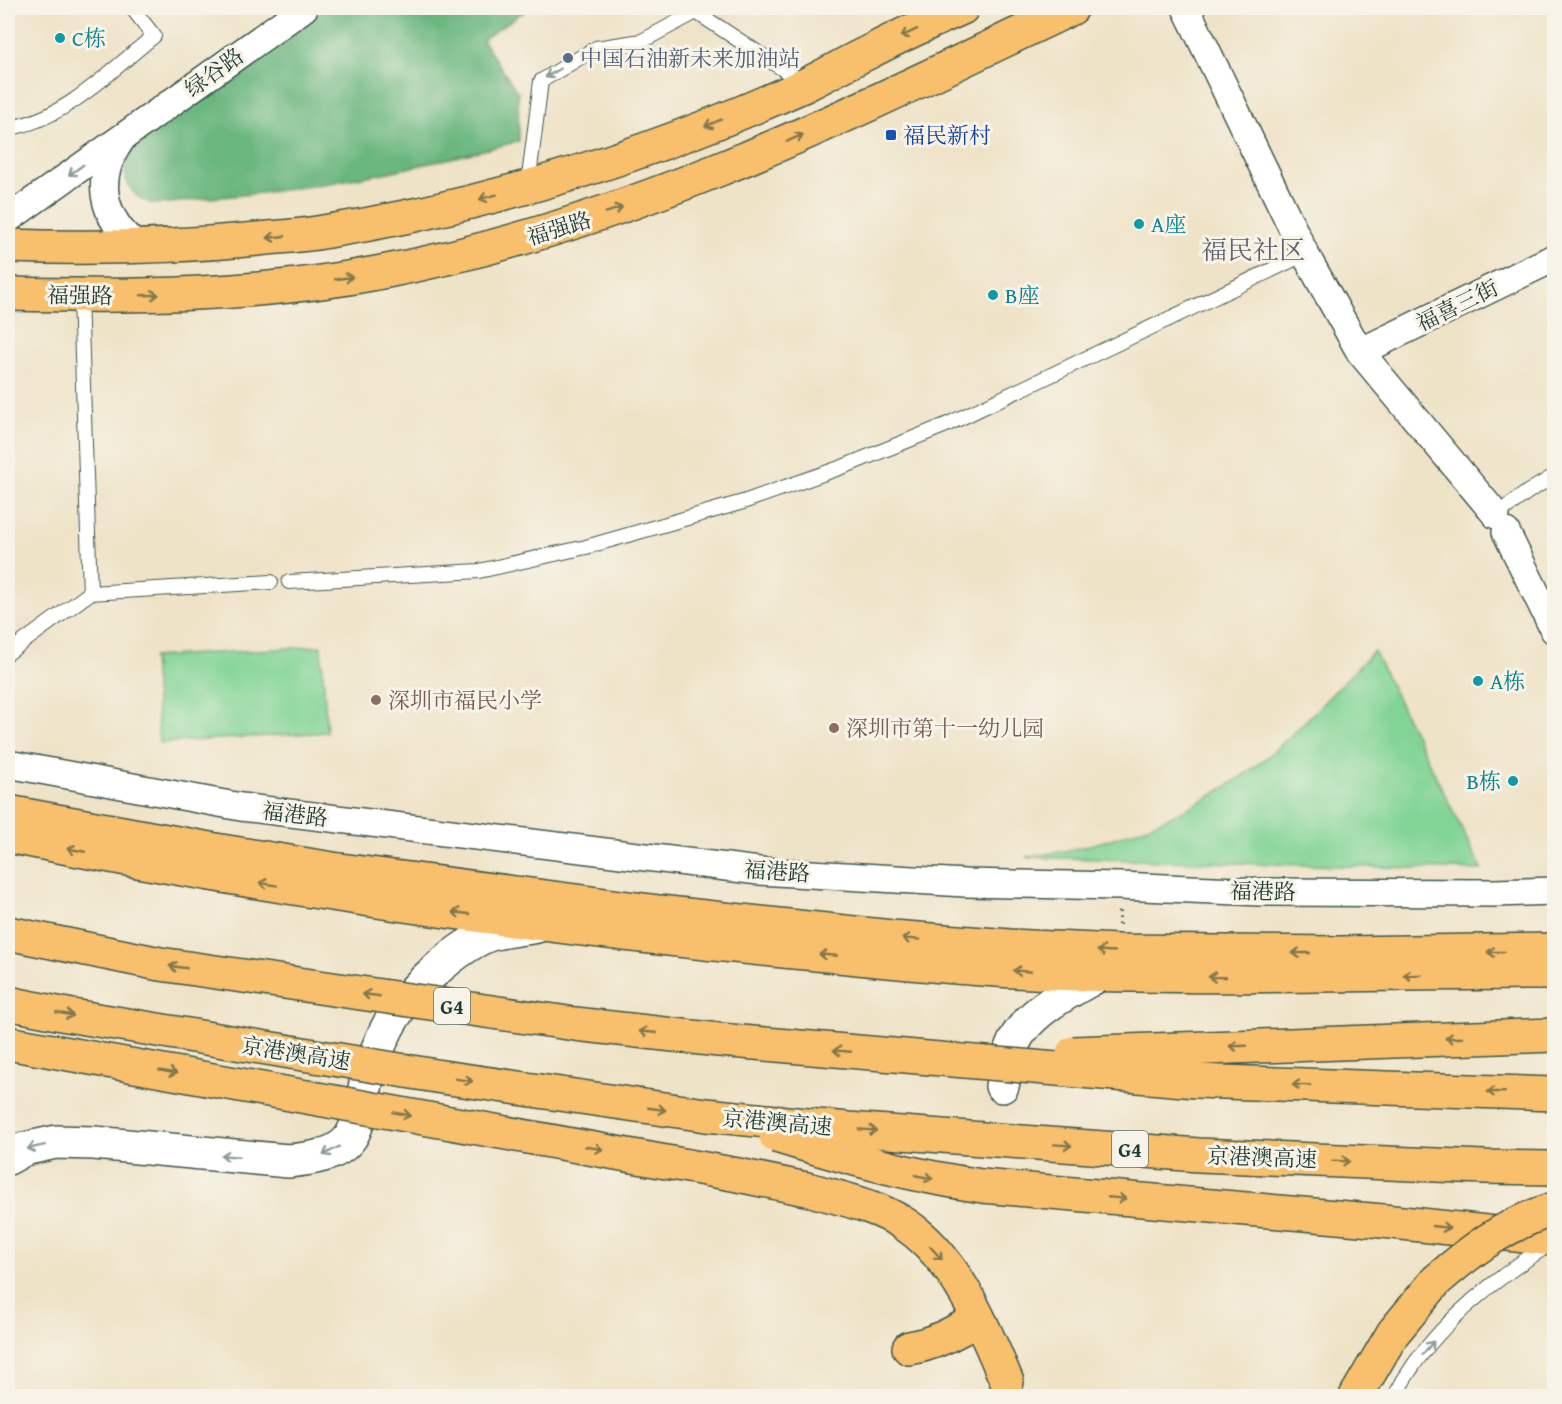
<svg xmlns="http://www.w3.org/2000/svg" width="1562" height="1404" viewBox="0 0 1562 1404" font-family="'Gentium Book Plus','Noto Serif SC',serif">
  <style>
    .green { fill: #82d495; stroke: #508864; stroke-width: 1.5 }
    .forest { fill: #69b67e; stroke: #447a59; stroke-width: 1.5 }
    .lines { fill: none; stroke-linecap: round; stroke-linejoin: round }
    .service-casing { stroke: #3e564a; stroke-width: 16 }
    .minor-casing { stroke: #3e564a; stroke-width: 30 }
    .tertiary-casing { stroke: #3e564a; stroke-width: 36 }
    .primary-casing { stroke: #3e564a; stroke-width: 36 }
    .motorway-casing { stroke: #3e564a; stroke-width: 36 }
    .path { stroke: #3e564a; stroke-width: 4; stroke-dasharray: 1.5 4.5; stroke-linecap: butt }
    .service { stroke: #fff; stroke-width: 14 }
    .minor { stroke: #fff; stroke-width: 27 }
    .tertiary { stroke: #fff; stroke-width: 33 }
    .primary { stroke: #f8bf6c; stroke-width: 33 }
    .motorway { stroke: #f8bf6c; stroke-width: 33 }
    .primary-bridge-casing { stroke: #3e564a; stroke-width: 36; stroke-linecap: butt }
    .motorway-bridge-casing { stroke: #3e564a; stroke-width: 36; stroke-linecap: butt }
    .primary-bridge { stroke: #f8bf6c; stroke-width: 33 }
    .motorway-bridge { stroke: #f8bf6c; stroke-width: 33 }
    .oneway { stroke: #81784d }
    .oneway2 { stroke: #8f9e9a }
    .culture-dot { fill: #0f9aa8; stroke: #f7f3e8; stroke-width: 2 }
    .service-dot { fill: #5c6f8a; stroke: #f7f3e8; stroke-width: 2 }
    .transit-dot { fill: #1a4fb4; stroke: #f7f3e8; stroke-width: 2 }
    .education-dot { fill: #8d6e63; stroke: #f7f3e8; stroke-width: 2 }
    .labels { text-anchor: middle; dominant-baseline: central; stroke-width: 6; stroke-linejoin: round; paint-order: stroke }
    .shield { fill: #f7f3e8; stroke: #60746a; stroke-width: 1.5 }
    .shield-label { font-size: 21px; font-weight: bold; fill: #1f3d34 }
    .culture-label { font-size: 22px; fill: #0d838f; stroke: #f7f3e8; text-anchor: start }
    .service-label { font-size: 22px; fill: #4e5e75; stroke: #f7f3e8; text-anchor: start }
    .street-label { font-size: 22px; fill: #1f3d34; stroke: #f7f3e8 }
    .transit-label { font-size: 22px; fill: #164399; stroke: #f7f3e8; text-anchor: start }
    .education-label { font-size: 22px; fill: #785e54; stroke: #f7f3e8; text-anchor: start }
    .quarter-label { font-size: 26px; fill: #626270; stroke: #f7f3e8 }
  </style>
  <rect width="100%" height="100%" fill="#f7f3e8"/>
  <filter id="ink" filterUnits="userSpaceOnUse"><feTurbulence type="fractalNoise" baseFrequency=".0167" numOctaves="2"/><feDisplacementMap in="SourceGraphic" scale="12" xChannelSelector="R" yChannelSelector="G"/><feConvolveMatrix kernelMatrix="1 2 1 2 8 2 1 2 1" color-interpolation-filters="sRGB"/></filter>
  <filter id="wash" filterUnits="userSpaceOnUse"><feTurbulence type="fractalNoise" baseFrequency=".008" numOctaves="4" result="noise"/><feDisplacementMap in="SourceGraphic" scale="24" xChannelSelector="R" yChannelSelector="G"/><feGaussianBlur stdDeviation="1.35" result="paint"/><feColorMatrix in="noise" values="0 0 0 0 0 0 0 0 0 0 0 0 0 0 0 0 0 1.4 0 .05"/><feComposite in="paint" operator="in"/></filter>
  <g filter="url(#wash)">
    <rect width="100%" height="100%" fill="#efe3c7"/>
    <path class="green" d="M321,646L327,732L159,743L153,657Z
      M1374,651L1482,870L1025,857C1044,854 1065,852 1083,847C1156,828 1229,794 1284,742C1315,713 1344,681 1374,651Z"/>
    <path class="forest" d="M327,8H529L482,40L518,93L519,141C417,168 315,190 210,198C196,199 162,206 151,203C130,198 120,175 127,156C129,151 135,146 138,142Z"/>
  </g>
  <g filter="url(#ink)">
    <g class="lines">
      <g class="service-casing">
        <path id="service" d="M8,128C65,120 111,70 154,36L132,8
          M528,185L541,81L596,48L642,41L696,12L804,83
          M80,296L90,593
          M1496,515L1529,491L1554,476
          M289,582L479,571L586,547L743,502L845,466L946,425L1305,254
          M8,653L90,593L271,582
          M1395,1396C1427,1332 1491,1281 1550,1244"/>
      </g>
      <g class="minor-casing">
        <path id="minor" d="M1186,8L1305,254L1360,352L1496,515
          M121,140C93,179 102,218 138,247
          M8,219L304,8
          M1360,352L1554,258
          M1506,532L1554,630
          M8,764L241,807L759,871L965,883L1119,886L1261,892L1495,893L1554,891"/>
      </g>
      <g class="tertiary-casing">
        <path id="tertiary" d="M1002,1086C1006,1069 1009,1047 1020,1032C1039,1006 1072,990 1100,974
          M8,1158L24,1149L56,1142L94,1143L288,1161C309,1159 337,1156 350,1138C361,1123 363,1090 369,1072C376,1054 382,1035 393,1018C410,990 457,947 488,935C503,930 522,929 537,926"/>
      </g>
      <g class="primary-casing">
        <path id="primary" d="M8,246C91,249 174,247 258,239C277,237 298,236 317,233C485,207 650,155 805,85C826,75 846,63 867,53C898,37 930,22 962,8
          M8,294C133,297 259,296 382,272C629,225 847,116 1072,8
          M8,836C261,887 516,925 773,950C867,959 960,969 1054,973C1221,979 1387,973 1554,973
          M811,1190C843,1199 878,1206 906,1225C956,1258 985,1329 1007,1382
          M909,1348C935,1344 955,1332 978,1319"/>
      </g>
      <g class="motorway-casing">
        <path id="motorway" d="M8,812L221,851L333,869L659,912L892,937L1010,946L1118,951L1340,953L1554,950
          M1383,1221L1554,1239
          M1356,1396L1393,1333L1436,1281"/>
      </g>
      <path class="path" d="M1119,925V909"/>
      <use href="#service" class="service"/>
      <use href="#minor" class="minor"/>
      <use href="#tertiary" class="tertiary"/>
      <use href="#primary" class="primary"/>
      <use href="#motorway" class="motorway"/>
      <g class="primary-bridge-casing">
        <path id="primary-bridge" d="M8,1043L738,1175L811,1190"/>
      </g>
      <g class="motorway-bridge-casing">
        <path id="motorway-bridge" d="M8,933L160,964L575,1024L719,1040L1196,1081L1554,1094
          M8,1003L67,1015L442,1077L706,1115L848,1129L1199,1155L1484,1167L1554,1168
          M1073,1053L1554,1035
          M776,1136C845,1157 911,1176 982,1186L1383,1221
          M1436,1281C1474,1248 1506,1224 1554,1209"/>
      </g>
      <use href="#primary-bridge" class="primary-bridge"/>
      <use href="#motorway-bridge" class="motorway-bridge"/>
    </g>
    <defs><path id="oneway-shaft" d="M-6 0H5M1.5-3L5.5 0L1.5 3" fill="none" stroke-width="1.6" stroke-linecap="round" stroke-linejoin="round" transform="scale(1.5)"/></defs>
    <g class="oneway">
      <use href="#oneway-shaft" transform="translate(909 33) rotate(155)"/>
      <use href="#oneway-shaft" transform="translate(713 123) rotate(157)"/>
      <use href="#oneway-shaft" transform="translate(795 138) rotate(-24)"/>
      <use href="#oneway-shaft" transform="translate(488 197) rotate(165)"/>
      <use href="#oneway-shaft" transform="translate(614 210) rotate(-19)"/>
      <use href="#oneway-shaft" transform="translate(276 237) rotate(174)"/>
      <use href="#oneway-shaft" transform="translate(344 278) rotate(-8)"/>
      <use href="#oneway-shaft" transform="translate(150 295) rotate(-2)"/>
      <use href="#oneway-shaft" transform="translate(76 850) rotate(-169)"/>
      <use href="#oneway-shaft" transform="translate(268 884) rotate(-170)"/>
      <use href="#oneway-shaft" transform="translate(461 913) rotate(-172)"/>
      <use href="#oneway-shaft" transform="translate(911 939) rotate(-176)"/>
      <use href="#oneway-shaft" transform="translate(1106 951) rotate(-177)"/>
      <use href="#oneway-shaft" transform="translate(1496 952) rotate(180)"/>
      <use href="#oneway-shaft" transform="translate(1301 953) rotate(-180)"/>
      <use href="#oneway-shaft" transform="translate(828 955) rotate(-175)"/>
      <use href="#oneway-shaft" transform="translate(178 967) rotate(-172)"/>
      <use href="#oneway-shaft" transform="translate(1022 971) rotate(-177)"/>
      <use href="#oneway-shaft" transform="translate(1412 975) rotate(179)"/>
      <use href="#oneway-shaft" transform="translate(1217 977) rotate(-179)"/>
      <use href="#oneway-shaft" transform="translate(371 995) rotate(-172)"/>
      <use href="#oneway-shaft" transform="translate(65 1014) rotate(11)"/>
      <use href="#oneway-shaft" transform="translate(648 1032) rotate(-174)"/>
      <use href="#oneway-shaft" transform="translate(1454 1038) rotate(178)"/>
      <use href="#oneway-shaft" transform="translate(1238 1046) rotate(178)"/>
      <use href="#oneway-shaft" transform="translate(842 1051) rotate(-175)"/>
      <use href="#oneway-shaft" transform="translate(168 1072) rotate(10)"/>
      <use href="#oneway-shaft" transform="translate(464 1080) rotate(9)"/>
      <use href="#oneway-shaft" transform="translate(1301 1085) rotate(-178)"/>
      <use href="#oneway-shaft" transform="translate(1496 1092) rotate(-178)"/>
      <use href="#oneway-shaft" transform="translate(657 1109) rotate(8)"/>
      <use href="#oneway-shaft" transform="translate(402 1114) rotate(10)"/>
      <use href="#oneway-shaft" transform="translate(868 1130) rotate(4)"/>
      <use href="#oneway-shaft" transform="translate(1063 1145) rotate(4)"/>
      <use href="#oneway-shaft" transform="translate(594 1148) rotate(10)"/>
      <use href="#oneway-shaft" transform="translate(1341 1161) rotate(2)"/>
      <use href="#oneway-shaft" transform="translate(924 1177) rotate(11)"/>
      <use href="#oneway-shaft" transform="translate(1117 1198) rotate(5)"/>
      <use href="#oneway-shaft" transform="translate(1441 1227) rotate(6)"/>
      <use href="#oneway-shaft" transform="translate(936 1253) rotate(48)"/>
    </g>
    <g class="oneway2">
      <use href="#oneway-shaft" transform="translate(553 73) rotate(149)"/>
      <use href="#oneway-shaft" transform="translate(76 170) rotate(144)"/>
      <use href="#oneway-shaft" transform="translate(36 1147) rotate(168)"/>
      <use href="#oneway-shaft" transform="translate(331 1151) rotate(152)"/>
      <use href="#oneway-shaft" transform="translate(230 1156) rotate(-175)"/>
      <use href="#oneway-shaft" transform="translate(1428 1348) rotate(-50)"/>
    </g>
  </g>
  <g class="culture-dot">
    <circle cx="60" cy="38" r="6"/>
    <circle cx="1139" cy="224" r="6"/>
    <circle cx="993" cy="295" r="6"/>
    <circle cx="1478" cy="681" r="6"/>
    <circle cx="1513" cy="781" r="6"/>
  </g>
  <circle class="service-dot" cx="568" cy="58" r="6"/>
  <rect class="transit-dot" x="885" y="129" width="12" height="12" rx="3"/>
  <g class="education-dot">
    <circle cx="376" cy="700" r="6"/>
    <circle cx="834" cy="728" r="6"/>
  </g>
  <g class="labels">
    <g class="shield">
      <rect x="434" y="988" width="36" height="36" rx="4.5"/>
      <rect x="1112" y="1131" width="36" height="36" rx="4.5"/>
    </g>
    <g class="shield-label">
      <text x="452" y="1006">G4</text>
      <text x="1130" y="1149">G4</text>
    </g>
    <g class="culture-label">
      <text x="72" y="38">C栋</text>
      <text x="1151" y="224">A座</text>
      <text x="1005" y="295">B座</text>
      <text x="1490" y="681">A栋</text>
      <text x="1501" y="781" text-anchor="end">B栋</text>
    </g>
    <g class="service-label">
      <text x="580" y="58">中国石油新未来加油站</text>
    </g>
    <g class="street-label">
      <text transform="translate(214 72) rotate(-36)">绿谷路</text>
      <text transform="translate(559 228) rotate(-17)">福强路</text>
      <text transform="translate(80 295) rotate(1)">福强路</text>
      <text transform="translate(1457 305) rotate(-26)">福喜三街</text>
      <text transform="translate(295 814) rotate(7)">福港路</text>
      <text transform="translate(777 871) rotate(4)">福港路</text>
      <text transform="translate(1263 891) rotate(1)">福港路</text>
      <text transform="translate(296 1053) rotate(9)">京港澳高速</text>
      <text transform="translate(777 1122) rotate(5)">京港澳高速</text>
      <text transform="translate(1262 1157) rotate(2)">京港澳高速</text>
    </g>
    <g class="transit-label">
      <text x="903" y="135">福民新村</text>
    </g>
    <g class="education-label">
      <text x="388" y="700">深圳市福民小学</text>
      <text x="846" y="728">深圳市第十一幼儿园</text>
    </g>
    <g class="quarter-label">
      <text x="1253" y="249">福民社区</text>
    </g>
  </g>
  <rect width="1562" height="1404" fill="none" stroke="#f7f3e8" stroke-width="30"/>
</svg>
